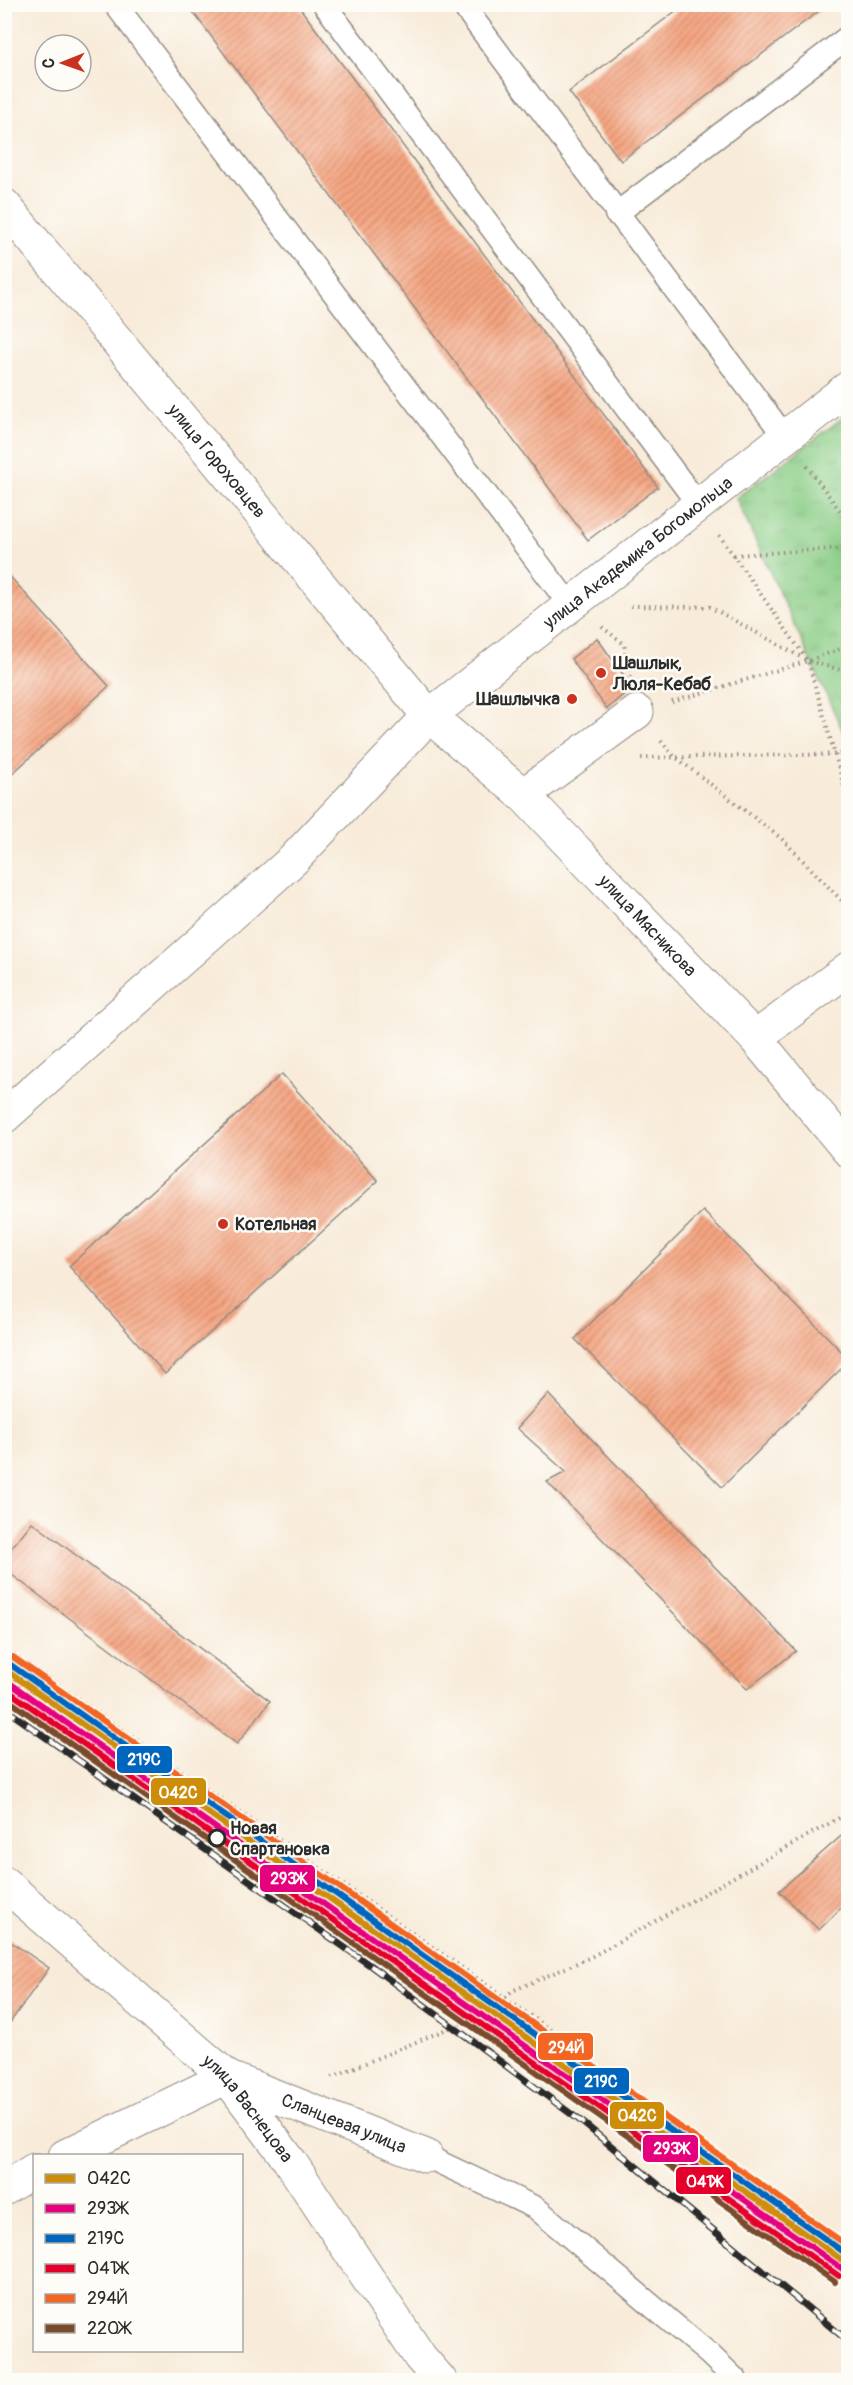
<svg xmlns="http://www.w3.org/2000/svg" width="853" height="2385" viewBox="0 0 853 2385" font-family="Pangolin,sans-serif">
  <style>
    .park { fill: url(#park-tufts); stroke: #5a7c58; stroke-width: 1.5 }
    .building { fill: url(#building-hatch) }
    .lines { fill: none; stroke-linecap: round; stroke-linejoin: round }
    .service-casing { stroke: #928b82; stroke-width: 25 }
    .minor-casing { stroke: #928b82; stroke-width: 35 }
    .tertiary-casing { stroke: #928b82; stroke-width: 35 }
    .path { stroke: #928b82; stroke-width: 4; stroke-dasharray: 1.5 4.5; stroke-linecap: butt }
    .service { stroke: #fff; stroke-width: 22 }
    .minor { stroke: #fff; stroke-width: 33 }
    .tertiary { stroke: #fff; stroke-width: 33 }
    .rail-casing { stroke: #2b2b2b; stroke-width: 7 }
    .rail { stroke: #fdfcf7; stroke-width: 4.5; stroke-dasharray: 14; stroke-linecap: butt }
    .rail-1-casing { stroke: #fdfcf7; stroke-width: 10 }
    .rail-2-casing { stroke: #fdfcf7; stroke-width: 10 }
    .rail-3-casing { stroke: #fdfcf7; stroke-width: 10 }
    .rail-4-casing { stroke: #fdfcf7; stroke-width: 10 }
    .rail-5-casing { stroke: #fdfcf7; stroke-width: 10 }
    .rail-6-casing { stroke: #fdfcf7; stroke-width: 10 }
    .rail-1 { stroke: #ce8d09; stroke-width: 6 }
    .rail-2 { stroke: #e5007d; stroke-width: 6 }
    .rail-3 { stroke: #0065bd; stroke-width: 6 }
    .rail-4 { stroke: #e4002b; stroke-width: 6 }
    .rail-5 { stroke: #f26522; stroke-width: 6 }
    .rail-6 { stroke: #7a4b2a; stroke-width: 6 }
    .poi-dot { fill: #c8321e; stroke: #fdfcf7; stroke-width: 2 }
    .stop-dot { fill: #fdfcf7; stroke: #2b2b2b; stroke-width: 3 }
    .labels { text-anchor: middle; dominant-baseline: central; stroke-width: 5; stroke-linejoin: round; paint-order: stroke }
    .street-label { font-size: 18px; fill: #2b2b2b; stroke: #fdfcf7 }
    .poi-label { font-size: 18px; font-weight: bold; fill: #2b2b2b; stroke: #fdfcf7; text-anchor: start }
    .stop-label { font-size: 18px; font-weight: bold; fill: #2b2b2b; stroke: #fdfcf7; text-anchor: start }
    .line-badge { stroke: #fdfcf7; stroke-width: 2 }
    .badge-label { font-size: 16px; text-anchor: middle; font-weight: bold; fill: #fff }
  </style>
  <defs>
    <pattern id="park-tufts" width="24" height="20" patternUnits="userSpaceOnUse" patternTransform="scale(1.5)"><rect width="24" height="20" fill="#8acd86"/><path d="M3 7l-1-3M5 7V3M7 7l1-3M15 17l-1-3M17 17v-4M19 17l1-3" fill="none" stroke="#77b074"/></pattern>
    <pattern id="building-hatch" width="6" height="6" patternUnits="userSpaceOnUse" patternTransform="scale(1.5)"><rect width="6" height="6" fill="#f6a581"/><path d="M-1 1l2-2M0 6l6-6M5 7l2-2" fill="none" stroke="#c7876a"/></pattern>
  </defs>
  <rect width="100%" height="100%" fill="#fdfcf7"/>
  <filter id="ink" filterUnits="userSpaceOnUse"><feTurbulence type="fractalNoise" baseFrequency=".0167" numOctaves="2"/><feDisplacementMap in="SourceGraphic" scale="12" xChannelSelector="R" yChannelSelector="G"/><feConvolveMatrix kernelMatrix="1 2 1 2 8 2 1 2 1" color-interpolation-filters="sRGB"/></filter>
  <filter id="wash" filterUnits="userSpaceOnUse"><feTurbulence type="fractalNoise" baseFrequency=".008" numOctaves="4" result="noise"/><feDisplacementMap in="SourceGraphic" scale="24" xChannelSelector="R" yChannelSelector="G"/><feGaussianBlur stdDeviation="1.35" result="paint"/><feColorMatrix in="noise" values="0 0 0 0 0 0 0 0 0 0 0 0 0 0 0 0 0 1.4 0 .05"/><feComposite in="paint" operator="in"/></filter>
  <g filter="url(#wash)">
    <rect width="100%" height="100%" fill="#f8ebd9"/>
    <path class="park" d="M848,414V742L736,498Z"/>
    <g id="blocks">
      <path class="building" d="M187,4H297L658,487L588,540Z
        M685,4H828L621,161L569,92Z
        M4,570L109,686L4,781Z
        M597,638L632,687L607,709L571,659Z
        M282,1074L378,1181L165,1374L69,1266Z
        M703,1211L848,1358V1362L722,1487L575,1339Z
        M548,1394L796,1651L747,1689L547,1482L566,1472L517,1428Z
        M32,1522L270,1701L237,1744L4,1569V1557Z
        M848,1830V1901L819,1930L779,1891Z
        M4,1937L49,1968L4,2031Z"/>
    </g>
  </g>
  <g filter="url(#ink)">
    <use href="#blocks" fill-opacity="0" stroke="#928b82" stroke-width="1.5"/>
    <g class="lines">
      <g class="service-casing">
        <path id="service" d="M115,4L570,605
          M324,4L698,504
          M462,4L785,437
          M616,214L848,37
          M426,2156L536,2208L709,2354L736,2380"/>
      </g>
      <g class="minor-casing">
        <g id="minor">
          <path id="s1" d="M4,205L429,716L523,795L755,1038"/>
          <path d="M523,795L637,712"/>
          <path id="s2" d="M4,1117L293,860L429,716L848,388"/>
          <path id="s3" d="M4,1883L227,2077L289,2160L420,2357L440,2380"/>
          <path id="s4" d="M65,2156L227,2077L426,2156"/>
          <path d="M4,2189L34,2170"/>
        </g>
      </g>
      <g class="tertiary-casing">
        <path id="tertiary" d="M848,969L755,1038L848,1150"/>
      </g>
      <path class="path" d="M807,466L848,522
        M719,535L808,661L848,800
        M734,555L848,548
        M631,606L710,607L808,661L848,672
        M602,627L624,644L630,677
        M672,702L808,661L848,646
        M661,741L674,756L782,839L848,907
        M641,758L848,754
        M4,1647L595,2061
        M332,2077L490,2011L512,1991L591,1957L848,1813"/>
      <use href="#service" class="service"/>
      <use href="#minor" class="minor"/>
      <use href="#tertiary" class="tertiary"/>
      <g class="rail-casing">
        <path id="rail" d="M4,1708L371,1966L582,2122L848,2341"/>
      </g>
      <use href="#rail" class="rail"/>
      <g class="rail-1-casing">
        <path id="rail-1" d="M4,1669L848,2264"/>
      </g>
      <g class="rail-2-casing">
        <path id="rail-2" d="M4,1679L844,2270"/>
      </g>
      <g class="rail-3-casing">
        <path id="rail-3" d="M8,1663L848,2255"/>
      </g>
      <g class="rail-4-casing">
        <path id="rail-4" d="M4,1688L839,2276"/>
      </g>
      <g class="rail-5-casing">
        <path id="rail-5" d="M13,1657L848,2246"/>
      </g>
      <g class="rail-6-casing">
        <path id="rail-6" d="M4,1697L835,2282"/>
      </g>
      <use href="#rail-1" class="rail-1"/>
      <use href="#rail-2" class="rail-2"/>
      <use href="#rail-3" class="rail-3"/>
      <use href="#rail-4" class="rail-4"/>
      <use href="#rail-5" class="rail-5"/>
      <use href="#rail-6" class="rail-6"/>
    </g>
  </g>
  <g class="poi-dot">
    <circle cx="601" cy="673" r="6"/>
    <circle cx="572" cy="699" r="6"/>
    <circle cx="223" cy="1224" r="6"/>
  </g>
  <circle class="stop-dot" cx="217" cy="1838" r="8"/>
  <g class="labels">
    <g class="street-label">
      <text stroke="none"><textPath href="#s1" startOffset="333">улица Гороховцев</textPath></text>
      <text stroke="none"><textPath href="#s2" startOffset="850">улица Академика Богомольца</textPath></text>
      <text stroke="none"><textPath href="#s1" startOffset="968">улица Мясникова</textPath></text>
      <text stroke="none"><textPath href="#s3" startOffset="333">улица Васнецова</textPath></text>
      <text stroke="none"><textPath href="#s4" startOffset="306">Сланцевая улица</textPath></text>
    </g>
    <g class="poi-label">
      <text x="613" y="663">Шашлык,<tspan x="613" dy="21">Люля-Кебаб</tspan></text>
      <text x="560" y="699" text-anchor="end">Шашлычка</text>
      <text x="235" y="1224">Котельная</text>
    </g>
    <g class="stop-label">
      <text x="230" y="1828">Новая<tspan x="230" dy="21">Спартановка</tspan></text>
    </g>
  </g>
  <g class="line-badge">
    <rect x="116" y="1745" width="57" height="29" rx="6" fill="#0065bd"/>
    <rect x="150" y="1777" width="57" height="29" rx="6" fill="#ce8d09"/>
    <rect x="259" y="1864" width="57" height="29" rx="6" fill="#e5007d"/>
    <rect x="537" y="2032" width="57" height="29" rx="6" fill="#f26522"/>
    <rect x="573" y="2067" width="57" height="28" rx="6" fill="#0065bd"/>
    <rect x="609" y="2101" width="56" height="29" rx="6" fill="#ce8d09"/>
    <rect x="642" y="2134" width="57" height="29" rx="6" fill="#e5007d"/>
    <rect x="675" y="2166" width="57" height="29" rx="6" fill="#e4002b"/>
  </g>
  <g class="badge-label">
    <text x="144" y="1765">219С</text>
    <text x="178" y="1798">042С</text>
    <text x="288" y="1884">293Ж</text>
    <text x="566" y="2053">294Й</text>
    <text x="601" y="2087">219С</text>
    <text x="637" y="2121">042С</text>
    <text x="671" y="2154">293Ж</text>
    <text x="704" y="2187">041Ж</text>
  </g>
  <rect width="853" height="2385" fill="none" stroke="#fdfcf7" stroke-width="24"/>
  <rect x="33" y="2154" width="210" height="198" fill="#fdfcf7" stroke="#a9a8a5" stroke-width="1.5"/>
  <rect x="45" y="2174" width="30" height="9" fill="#ce8d09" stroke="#a9a8a5" stroke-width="1.5"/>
  <text x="87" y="2184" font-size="18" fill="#2b2b2b">042С</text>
  <rect x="45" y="2204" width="30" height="9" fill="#e5007d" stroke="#a9a8a5" stroke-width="1.5"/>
  <text x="87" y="2214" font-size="18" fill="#2b2b2b">293Ж</text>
  <rect x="45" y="2234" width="30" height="9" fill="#0065bd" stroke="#a9a8a5" stroke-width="1.5"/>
  <text x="87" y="2244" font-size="18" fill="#2b2b2b">219С</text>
  <rect x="45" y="2264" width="30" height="9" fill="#e4002b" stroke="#a9a8a5" stroke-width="1.5"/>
  <text x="87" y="2274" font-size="18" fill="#2b2b2b">041Ж</text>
  <rect x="45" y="2294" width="30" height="9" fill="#f26522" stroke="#a9a8a5" stroke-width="1.5"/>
  <text x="87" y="2304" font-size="18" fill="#2b2b2b">294Й</text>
  <rect x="45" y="2324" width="30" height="9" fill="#7a4b2a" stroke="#a9a8a5" stroke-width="1.5"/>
  <text x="87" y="2334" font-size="18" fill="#2b2b2b">220Ж</text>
  <g transform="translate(63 63) rotate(269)"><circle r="28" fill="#fdfcf7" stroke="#a9a8a5" stroke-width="1.5"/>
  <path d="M0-4.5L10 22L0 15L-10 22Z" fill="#c8321e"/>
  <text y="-9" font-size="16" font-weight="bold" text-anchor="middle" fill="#2b2b2b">С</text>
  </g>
</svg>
